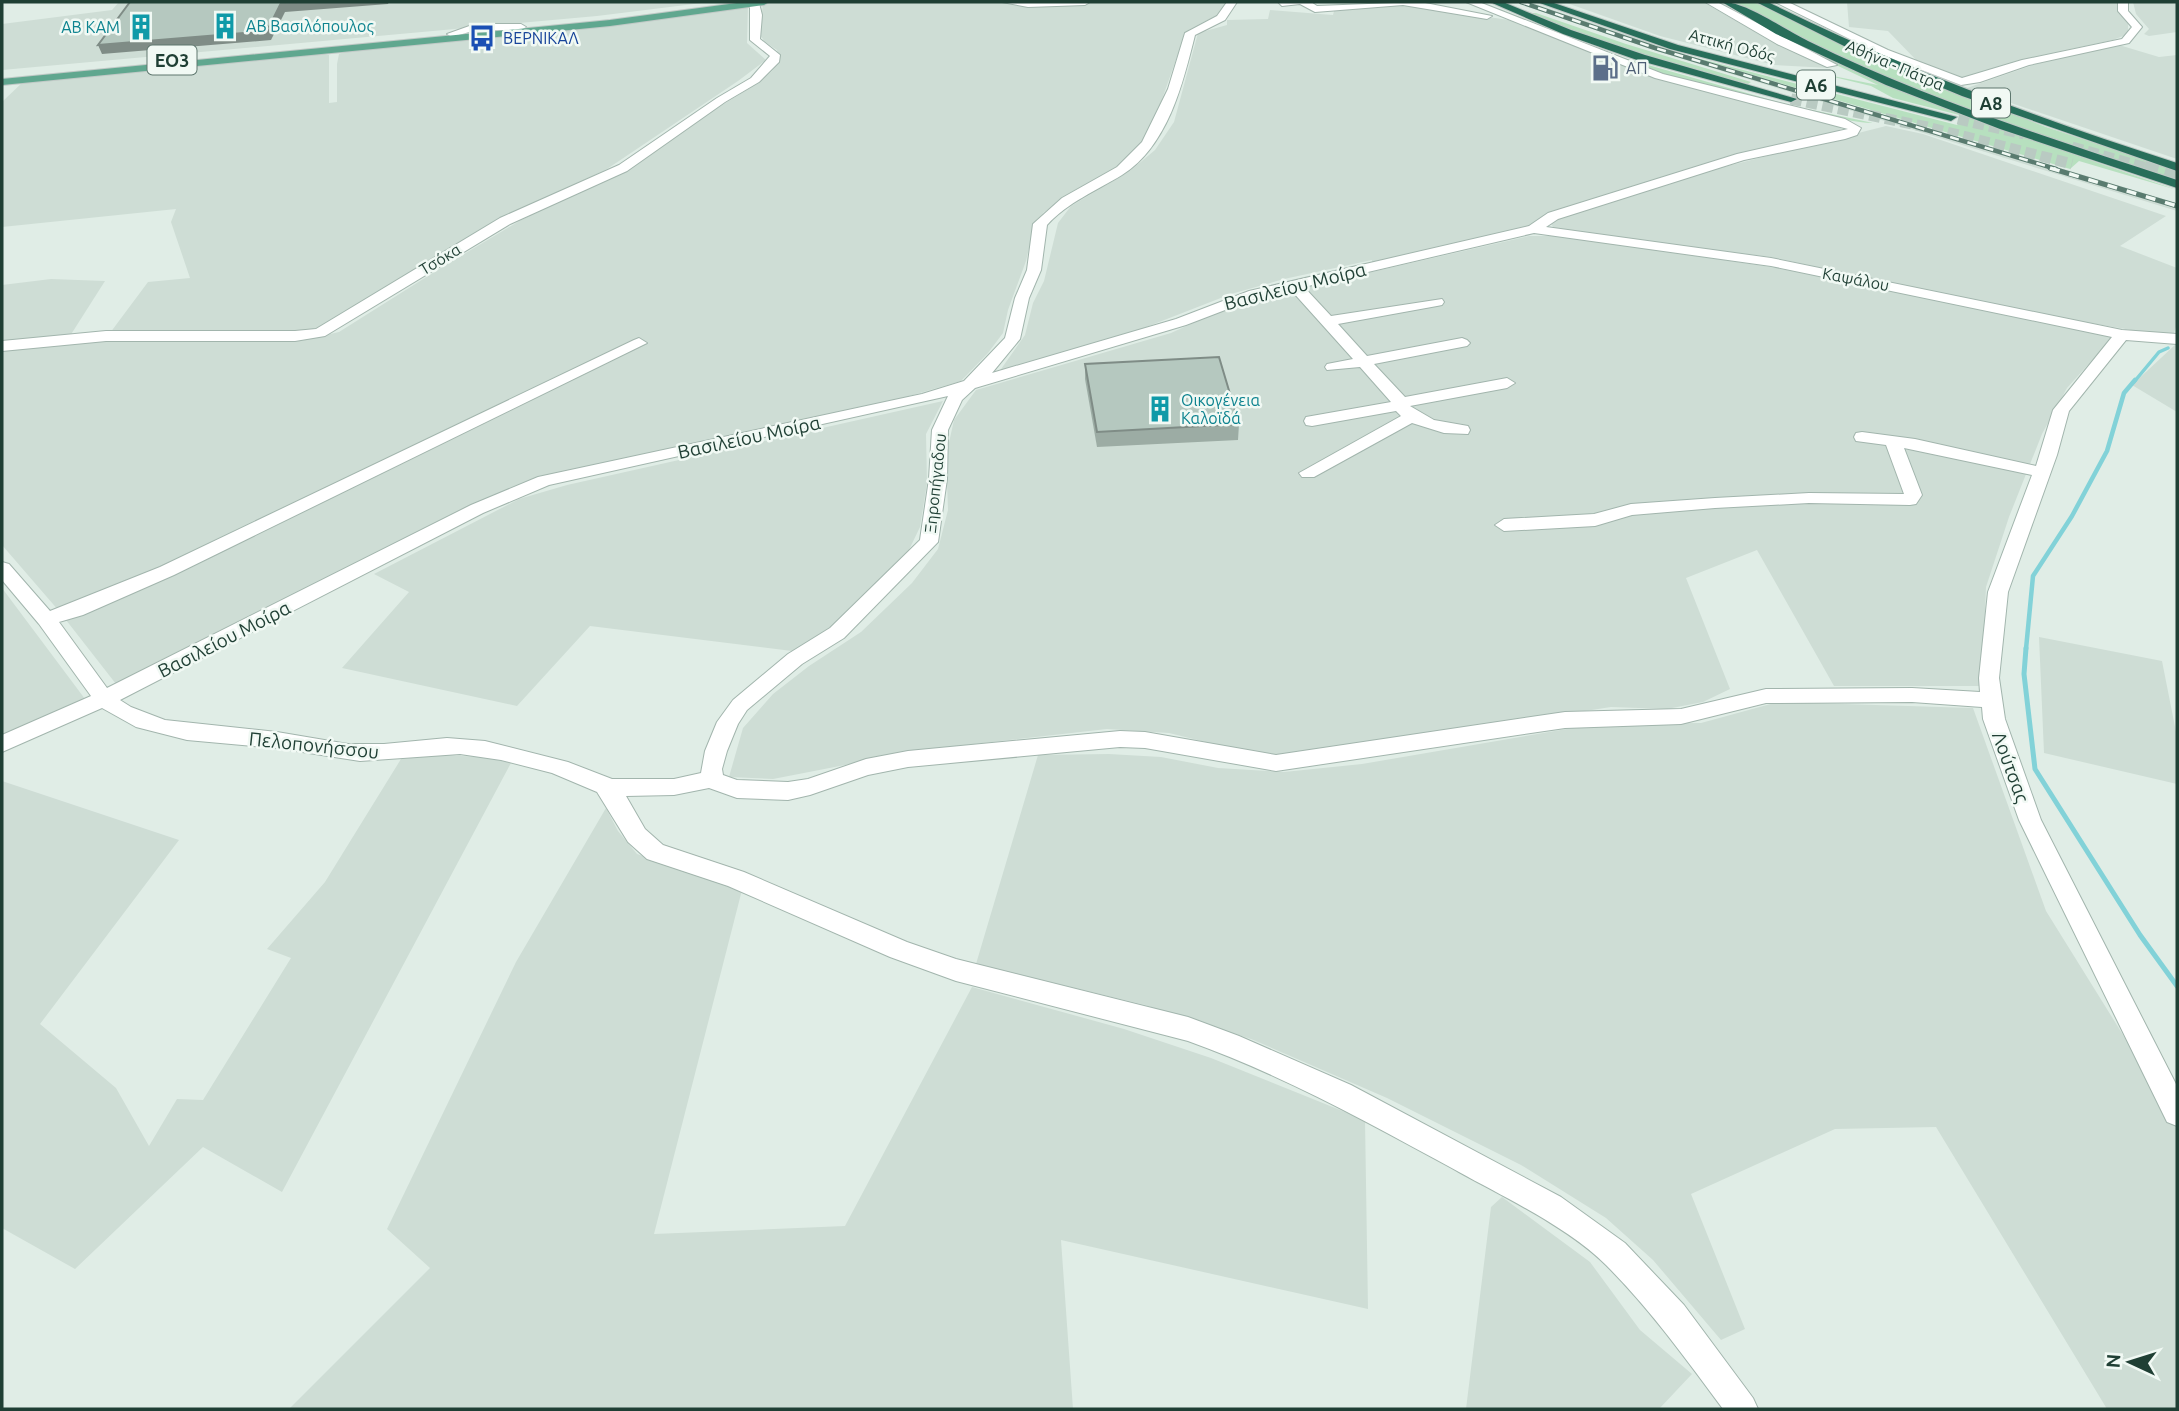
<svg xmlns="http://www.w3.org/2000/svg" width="2179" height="1411" viewBox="0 0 2179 1411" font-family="Ubuntu,sans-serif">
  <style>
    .built { fill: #ceddd5 }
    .green { fill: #b7e0bf }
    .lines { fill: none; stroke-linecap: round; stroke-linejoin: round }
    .stream-far2 { stroke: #82d2d8; stroke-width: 3.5 }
    .stream-far1 { stroke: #82d2d8; stroke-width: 4.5 }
    .stream { stroke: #82d2d8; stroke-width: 5 }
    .highway-tunnel-far1 { stroke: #b9cac2; stroke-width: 11; stroke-dasharray: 11 5; stroke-linecap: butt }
    .highway-tunnel { stroke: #b9cac2; stroke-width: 14; stroke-dasharray: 14 7; stroke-linecap: butt }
    .minor-casing { stroke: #a2b5ad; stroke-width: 2 }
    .major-casing { stroke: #c0c9c6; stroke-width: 2 }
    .highway-casing { stroke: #c0c9c6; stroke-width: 2 }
    .minor { fill: #fff; fill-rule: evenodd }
    .major { fill: #60a78f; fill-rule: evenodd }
    .highway { fill: #286e5a; fill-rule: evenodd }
    .rail-far1-casing { stroke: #597b6f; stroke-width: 4.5 }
    .rail-casing { stroke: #597b6f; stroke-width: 5 }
    .rail-far1 { stroke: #f1f9f4; stroke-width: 2.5; stroke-dasharray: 9; stroke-linecap: butt }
    .rail { stroke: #f1f9f4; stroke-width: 3.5; stroke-dasharray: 10; stroke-linecap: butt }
    .wall { fill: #9caca4 }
    .shaded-wall { fill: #7f8c86 }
    .building { fill: #b5c8bf; stroke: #7f8c86; stroke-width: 2 }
    .labels { text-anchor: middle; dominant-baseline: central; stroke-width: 5; stroke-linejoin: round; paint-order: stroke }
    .far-culture-label { font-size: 16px; fill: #0d838f; stroke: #f1f9f4; text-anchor: start }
    .far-transit-label { font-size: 16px; fill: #164399; stroke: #f1f9f4; text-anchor: start }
    .far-street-label { font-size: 16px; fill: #1f3f34; stroke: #f1f9f4 }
    .far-service-label { font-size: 16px; fill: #4e5e75; stroke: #f1f9f4; text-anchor: start }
    .shield { fill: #f1f9f4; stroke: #5e776e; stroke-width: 2 }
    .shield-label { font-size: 18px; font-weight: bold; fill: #1f3f34 }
    .street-label { font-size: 19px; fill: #1f3f34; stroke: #f1f9f4 }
  </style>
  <rect width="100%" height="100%" fill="#e0ede6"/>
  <path class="built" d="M119,2H710L597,16L2,70V24L112,10Z
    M763,2H1228L1221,13L1190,29L1185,34L1160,105L1144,140L1133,153L1113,170L1044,212L1035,223L1026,261L1008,310L1003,333L988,353L961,381L882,404L564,471L496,495L116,684L59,611L2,545V348L104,338L300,341L339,332L439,269L521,220L591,186L758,83L772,71L779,60L777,50L765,42L760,35Z
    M1515,2H1530L1701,60L2177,203V211L1663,53Z
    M1564,2H1703L1773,42L1829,68L1774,65L1660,36Z
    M1847,2H2117V9L2128,23V34L2113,40L2020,60L1967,79L1956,78L1920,64L1888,31L1849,27Z
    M2133,2H2177V32L2149,36L2144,34L2149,29L2136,14Z
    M748,5L747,43L766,60L738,81L607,169L498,221L324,329L310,332L110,333L148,282L190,278L171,222L176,209L2,227V102L25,80L323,54L329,55V103L337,102V64L339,54L347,51L625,24Z
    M1405,5L1523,22L1648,76L1843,127L1836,133L1795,142L1531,226L1372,265V260L1284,279L1231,294L1131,333L999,372L1025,335L1033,303L1044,281L1058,223L1071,206L1130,171L1155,150L1174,122L1198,33L1227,25V20L1268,19L1270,10L1333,15L1334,11Z
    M2119,45L2159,57L2177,55V159L1967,88L2036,64Z
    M1886,126L1923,134L2166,216L2120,246L2177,268V324L2174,333L2143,332L2009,309L1771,257L1555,230L1551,224L1556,218L1700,173Z
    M1529,236H1561L1764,266L1927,295L2114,336L2067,388L2042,434L2009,517L1986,587L1982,686H1834L1757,550L1686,578L1730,689L1703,702L1667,709L1611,707L1274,759L1169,733L1107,729L922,750L773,779L729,777L743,728L773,694L809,666L861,632L912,583L938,549L948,510L946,456L954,420L976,390L1171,333L1219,311L1276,294Z
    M51,279L105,281L70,336L2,343V285Z
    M2177,343V412L2132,385Z
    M943,401L926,434L927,483L920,527L908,552L837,625L792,651L590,626L517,706L342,668L409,592L374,574L519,499L567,485Z
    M2,588L85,699L2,737Z
    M2039,637L2162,661L2177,737V784L2044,753Z
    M1778,702L1973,708L2046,911L2166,1104L2177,1131V1409H2107L1936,1127L1835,1129L1691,1194L1745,1329L1721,1340L1653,1260L1606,1218L1521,1165L1387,1098L1251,1039L1145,1005L976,964L1038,755L1109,754L1161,757L1218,768L1284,772L1362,764L1596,724L1701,723Z
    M442,755L481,757L511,763L282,1192L203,1147L75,1269L2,1228V781L179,840L40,1024L116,1088L149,1146L177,1099L203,1100L291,958L267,949L325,882L401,759Z
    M606,808L618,831L637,854L742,890L654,1234L845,1226L972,987L1124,1029L1211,1058L1365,1120L1368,1309L1061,1240L1073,1409H289L430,1268L387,1229L516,962Z
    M1502,1197L1590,1262L1640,1330L1692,1374L1659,1409H1466L1491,1207Z"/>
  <path class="green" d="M1733,2H1756L1834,41L1915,76L2046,127L2177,170V181C2025,131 1873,80 1733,2Z
    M1528,13H1536L1626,44L1751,82L1748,84C1673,64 1600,42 1528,13Z
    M1793,42C1918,100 2047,146 2177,190L2079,161L2070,169L1689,56L1957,125L1967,117L1893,98L1871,86L1813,72L1878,85L1790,43Z
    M1606,53L1789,105L1873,123C1856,123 1836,117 1819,114C1748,100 1673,83 1606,53Z"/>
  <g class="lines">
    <path class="stream-far2" d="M2134,382L2159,352L2168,348"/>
    <path class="stream-far1" d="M2026,649L2033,576L2072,516L2107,451L2124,393L2135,380"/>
    <path class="stream" d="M2026,648L2024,674L2035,769L2140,935L2177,986"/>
    <path class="highway-tunnel-far1" d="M1791,99L1927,127L2072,164
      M1958,119L2024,134
      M2072,147L2150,169"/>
    <path class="highway-tunnel" d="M2144,168L2177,177"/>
    <g class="minor-casing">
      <path id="minor" d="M750,2L759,3L762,15L760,39L780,55L779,62L759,82L725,102L627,171L510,224L325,336L295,341H106L2,351V341L106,331H295L316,329L500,218L619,165L717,98L751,78L770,56L750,40Z
        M1002,2H1090L1085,5L1028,7Z
        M1227,2H1237L1225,20L1195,35C1183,83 1168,146 1122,175C1096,191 1068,202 1047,225L1041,270L1029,298L1020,339L992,373L1176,319L1249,291L1529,226L1548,213L1737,154L1848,129L1655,78L1466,2H1479L1663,74L1845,119L1861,128L1857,135L1845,139L1744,160L1558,219L1546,227L1771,258L2122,330L2177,334V344L2126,340L2069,411L2057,455L2008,592L1999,678L2005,719L2041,820L2177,1086V1126L2167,1122L2019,820L1983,719L1982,707L1912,702L1766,703L1681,724L1565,728L1276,771L1145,748L1120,747L908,767L868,775L810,795L788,800L737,798L709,788L674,795L626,796L645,829L663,845L744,872L907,942L956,959L1188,1017L1239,1036L1351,1085L1561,1197L1625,1243L1684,1305L1753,1398L1758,1409H1723C1686,1359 1650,1309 1606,1265C1569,1228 1506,1198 1459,1172C1371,1124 1283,1075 1188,1041L956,981L890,957L728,886L647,859L628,842L597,792L552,773L501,760L460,754L360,761L277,748L187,740L136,727L102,708L2,752V735L91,696L39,624L2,580V562L9,564L50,611L160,567L634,340L639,338L647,343L174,575L83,615L59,622L107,688L471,505L538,477L922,394L964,381L1005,338L1015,298L1027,270L1033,224L1062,198L1117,167L1142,142L1168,89L1185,33L1217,16ZM1534,233L1771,266L2112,337L2053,410L2036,466L1915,439L1862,432L1856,433L1854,437L1856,441L1886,445L1904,494L1809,493L1715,498L1631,504L1594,514L1504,519L1495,525L1504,531L1595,526L1632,515L1715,508L1809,503L1910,505L1916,504L1922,495L1904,448L2032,475L1988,592L1979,678L1980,692L1912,688L1766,689L1681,709L1565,712L1276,755L1145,732L1120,731L908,751L866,759L808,779L788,782L737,780L723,775L722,769L727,751L738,724L747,710L802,664L844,638L938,542L947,479L948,430L962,400L975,388L1186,325L1259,297L1291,290L1353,359L1327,364L1325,367L1327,370L1360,367L1391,402L1306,417L1304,421L1306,425L1312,426L1396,411L1401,416L1299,473L1302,477H1314L1412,423L1444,433L1468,434L1470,430L1468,426L1434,420L1410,406L1507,388L1515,383L1507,378L1405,397L1374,364L1467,346L1470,343L1467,340L1462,338L1367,356L1338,324L1437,306L1442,305L1444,302L1442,299L1331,316L1304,287ZM948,396L932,430L929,479L920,540L830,628L788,654L733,700L717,722L705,751L701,773L674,779H612L568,762L485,741L447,738L384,744H348L277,732L165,720L131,707L120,700L483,513L549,485Z
        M1278,2H1311L1317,6L1420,2L1492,16L1487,19L1403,5L1315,12L1300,4L1282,6Z
        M1705,2H1717L1837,65L1827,67L1777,44Z
        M1775,2H1788L1888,50L1962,78L2022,60L2122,39L2132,27L2118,11V2H2128V11L2142,27L2129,43L2029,65L1980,82L1961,85L1880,54Z
        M475,24H521L526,27L521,30H476L452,37L447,34Z"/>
    </g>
    <g class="major-casing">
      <path id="major" d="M744,2H769L764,5L610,26L2,85V79L610,20Z"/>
    </g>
    <g class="highway-casing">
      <path id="highway" d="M1490,2H1503L1571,30L1645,55L1797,99L1791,102L1637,60L1563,34Z
        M1537,2H1551L1678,45L1957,117L1951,121L1670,49Z
        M1722,2C1745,1 1785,30 1808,41C1926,99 2052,139 2177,180V188L2000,129L1886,85L1776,34Z
        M1756,2H1768C1900,67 2037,118 2177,163V171L1962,96L1858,53Z"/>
    </g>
    <use href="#minor" class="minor"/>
    <use href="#major" class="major"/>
    <use href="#highway" class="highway"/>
    <g class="rail-far1-casing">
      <path id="rail-far1" d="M1521,2L1655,48L2056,169"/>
    </g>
    <g class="rail-casing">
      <path id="rail" d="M2050,168L2177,206"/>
    </g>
    <use href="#rail-far1" class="rail-far1"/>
    <use href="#rail" class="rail"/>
  </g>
  <path class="wall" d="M1085,364L1239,424L1238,440L1097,447L1085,379Z"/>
  <path class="shaded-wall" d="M303,2H389L388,4L285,12L271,40L102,54L98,45L281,3Z"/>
  <path class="building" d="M130,2H303L281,3L267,31L98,45Z
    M1219,357L1239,424L1097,432L1085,364Z"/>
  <defs>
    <g id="building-bare" transform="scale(2.1)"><path d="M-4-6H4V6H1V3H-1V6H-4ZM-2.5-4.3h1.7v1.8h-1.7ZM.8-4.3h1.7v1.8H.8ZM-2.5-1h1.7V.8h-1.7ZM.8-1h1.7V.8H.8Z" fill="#0f9aa8" stroke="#f1f9f4" stroke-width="2.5" paint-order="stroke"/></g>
    <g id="bus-bare" transform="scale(2.1)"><path d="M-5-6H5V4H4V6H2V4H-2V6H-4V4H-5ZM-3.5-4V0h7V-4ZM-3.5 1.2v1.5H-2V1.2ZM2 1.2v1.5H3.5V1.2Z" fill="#1a4fb4" stroke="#f1f9f4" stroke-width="2.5" paint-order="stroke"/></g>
    <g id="fuel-bare" transform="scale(2.1)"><path d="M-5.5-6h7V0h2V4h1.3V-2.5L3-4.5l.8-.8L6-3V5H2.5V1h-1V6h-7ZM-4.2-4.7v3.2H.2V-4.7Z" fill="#5c6f8a" stroke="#f1f9f4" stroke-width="2.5" paint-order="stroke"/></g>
  </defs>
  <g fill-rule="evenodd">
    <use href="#building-bare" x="225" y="26"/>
    <use href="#building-bare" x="141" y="27"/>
    <use href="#bus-bare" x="482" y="38"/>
    <use href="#fuel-bare" x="1605" y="68"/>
    <use href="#building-bare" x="1160" y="409"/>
  </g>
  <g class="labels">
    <g class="far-culture-label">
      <text x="246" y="26">ΑΒ Βασιλόπουλος</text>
      <text x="120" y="27" text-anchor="end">ΑΒ ΚΑΜ</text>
      <text x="1181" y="400">Οικογένεια<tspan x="1181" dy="18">Καλοϊδά</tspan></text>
    </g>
    <g class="far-transit-label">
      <text x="503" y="38">ΒΕΡΝΙΚΑΛ</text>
    </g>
    <g class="far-street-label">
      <text transform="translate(1732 45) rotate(15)">Αττική Οδός</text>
      <text transform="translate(1895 65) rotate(23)">Αθήνα - Πάτρα</text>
      <text transform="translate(440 259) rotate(-31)">Τσόκα</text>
      <text transform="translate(1856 279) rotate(11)">Καψάλου</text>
      <text transform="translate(935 483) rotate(-84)">Ξηροπήγαδου</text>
    </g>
    <g class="far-service-label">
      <text x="1626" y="68">ΑΠ</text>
    </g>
    <g class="shield">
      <rect x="147.5" y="45.5" width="49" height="29" rx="5"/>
      <rect x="1797" y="70.5" width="38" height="29" rx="5"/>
      <rect x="1972" y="88.5" width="38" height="29" rx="5"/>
    </g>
    <g class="shield-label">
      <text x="172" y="60">ΕΟ3</text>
      <text x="1816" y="85">Α6</text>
      <text x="1991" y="103">Α8</text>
    </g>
    <g class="street-label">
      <text transform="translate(1295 286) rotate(-14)">Βασιλείου Μοίρα</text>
      <text transform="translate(749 437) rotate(-12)">Βασιλείου Μοίρα</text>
      <text transform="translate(224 639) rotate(-27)">Βασιλείου Μοίρα</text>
      <text transform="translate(314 745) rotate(6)">Πελοπονήσσου</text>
      <text transform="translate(2011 767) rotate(70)">Λούτσας</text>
    </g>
  </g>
  <rect width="2179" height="1411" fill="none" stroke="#1f3f34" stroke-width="7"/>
  <g transform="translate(2130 1362) rotate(274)" stroke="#f1f9f4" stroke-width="5" paint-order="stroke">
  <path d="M0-5L12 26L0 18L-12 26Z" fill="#1f3f34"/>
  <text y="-10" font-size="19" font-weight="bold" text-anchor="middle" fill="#1f3f34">N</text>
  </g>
</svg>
